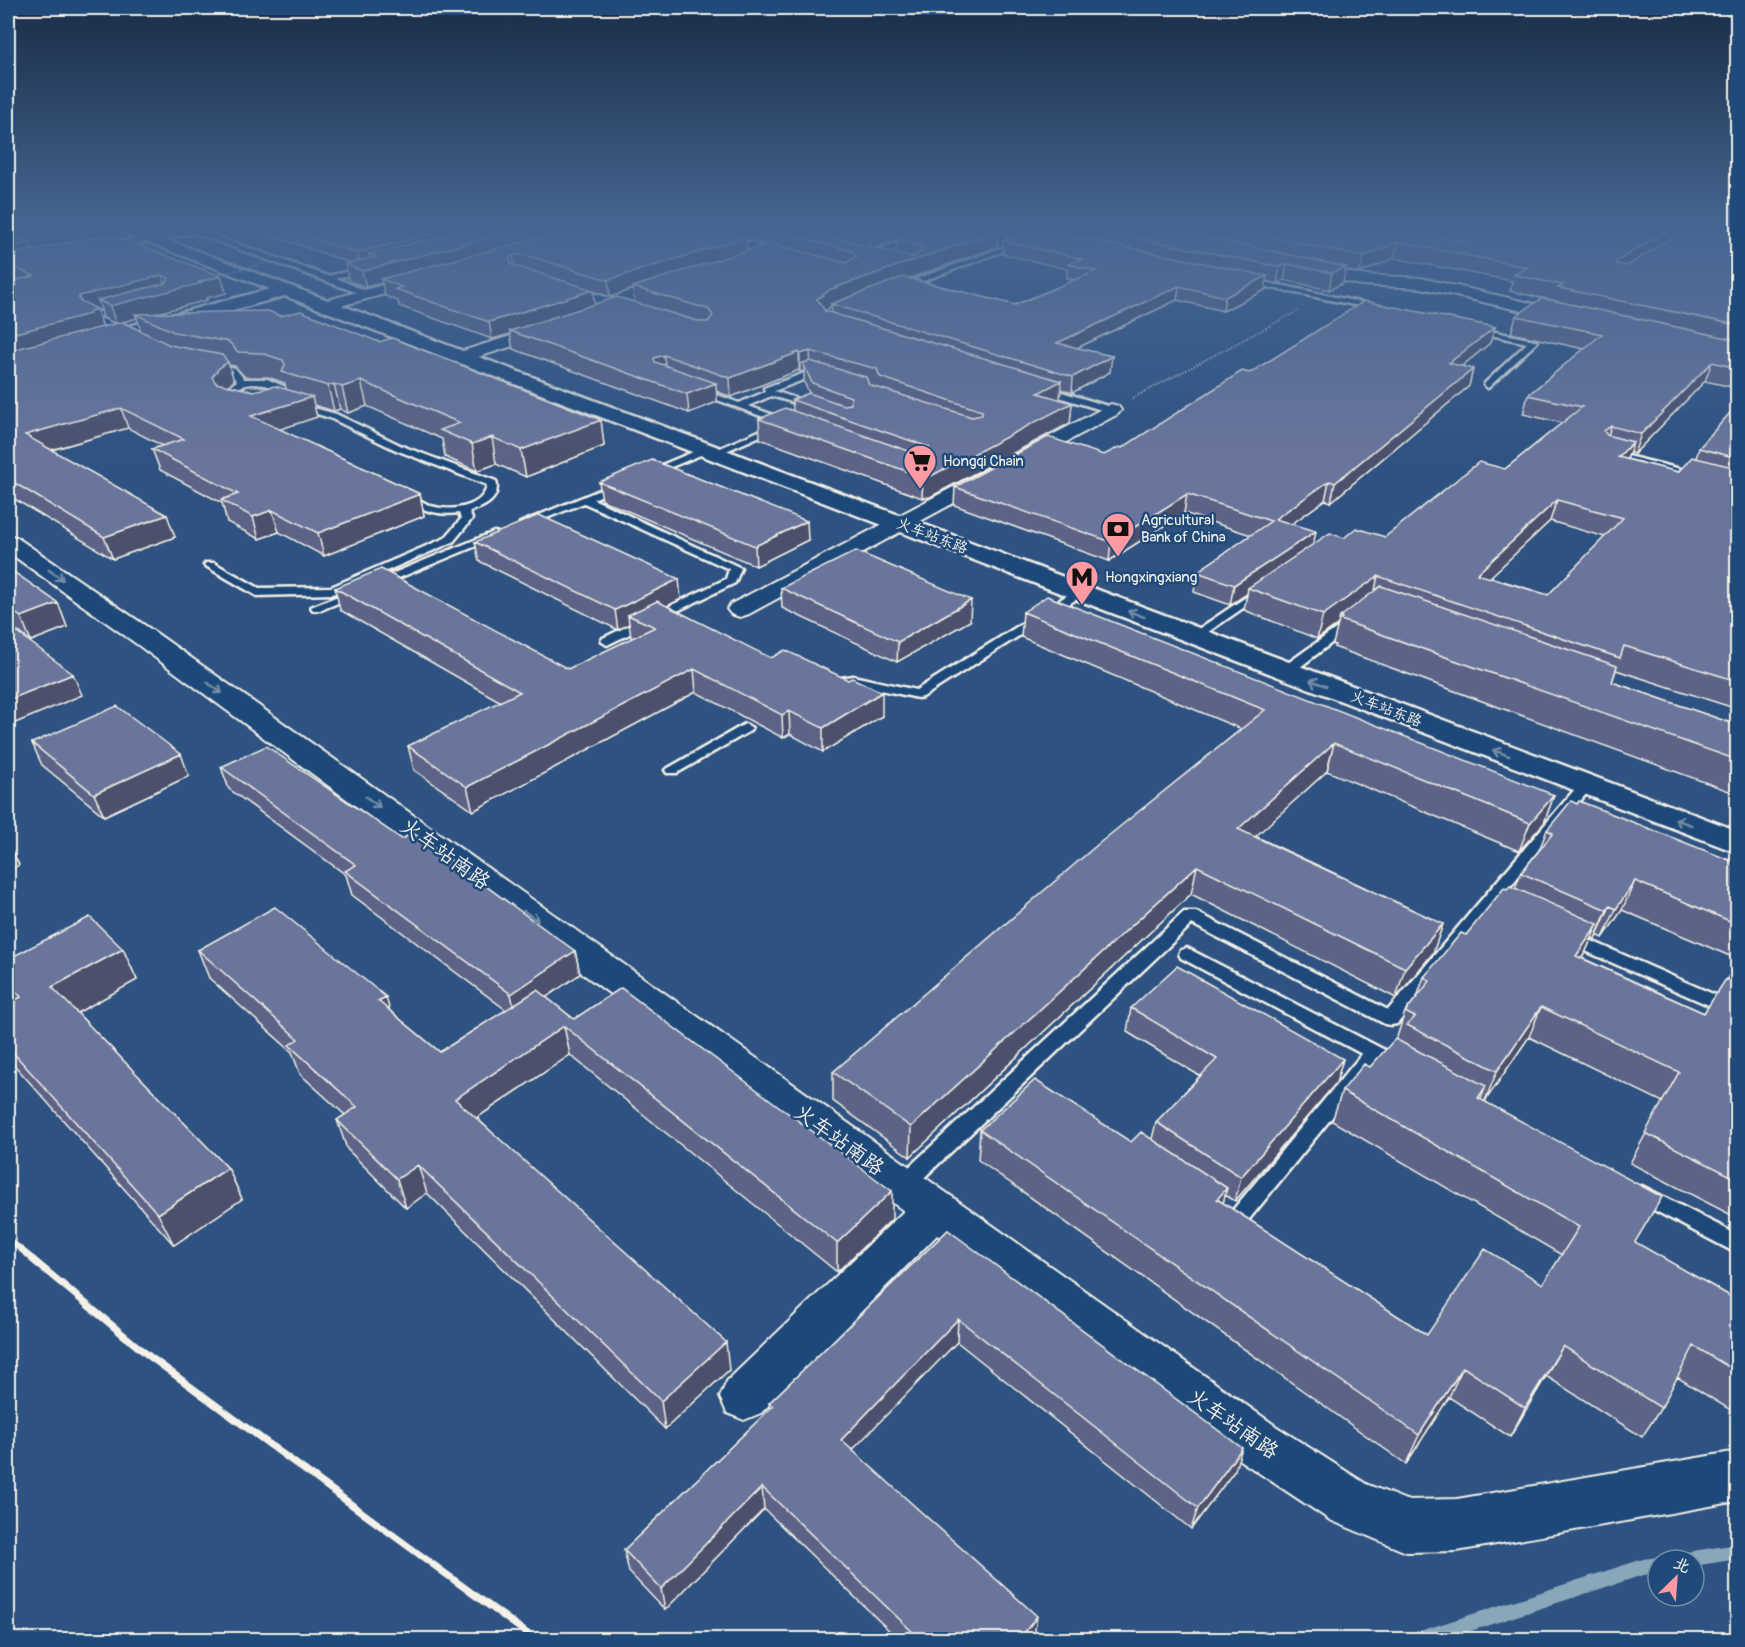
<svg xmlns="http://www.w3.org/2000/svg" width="1745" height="1647" viewBox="0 0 1745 1647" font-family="Pangolin,'LXGW WenKai TC',sans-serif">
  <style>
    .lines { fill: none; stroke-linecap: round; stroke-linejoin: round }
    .stream { fill: #88a8ba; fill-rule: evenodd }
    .lane-casing { stroke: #f4f1e8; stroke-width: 5 }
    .street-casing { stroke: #f4f1e8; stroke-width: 4 }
    .secondary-casing { stroke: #f4f1e8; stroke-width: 5 }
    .path { stroke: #f4f1e8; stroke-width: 2; stroke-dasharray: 1 2; stroke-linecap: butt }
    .lane { fill: #1f4a7a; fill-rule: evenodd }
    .street { fill: #1f4a7a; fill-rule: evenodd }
    .secondary { fill: #1f4a7a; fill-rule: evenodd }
    .rail-far1 { stroke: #f4f1e8; stroke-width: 6 }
    .rail { stroke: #f4f1e8; stroke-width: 7 }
    .path-bridge { stroke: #f4f1e8; stroke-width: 2; stroke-dasharray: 1 2; stroke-linecap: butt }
    .wall { fill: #5c6486; stroke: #f4f1e8; stroke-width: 1.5; fill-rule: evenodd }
    .shaded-wall { fill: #4b516d; stroke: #f4f1e8; stroke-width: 1.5 }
    .building { fill: #6b749c; stroke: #f4f1e8; stroke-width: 1.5; fill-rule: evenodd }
    .oneway { stroke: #748da6 }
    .labels { text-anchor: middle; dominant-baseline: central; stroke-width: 5; stroke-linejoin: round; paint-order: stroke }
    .far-poi-label { font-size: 15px; fill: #f4f1e8; stroke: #1f4a7a; text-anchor: start }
    .far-street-label { font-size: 15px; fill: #f4f1e8; stroke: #1f4a7a }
    .near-street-label { font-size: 21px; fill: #f4f1e8; stroke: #1f4a7a }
  </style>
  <rect width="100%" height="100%" fill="#2e5281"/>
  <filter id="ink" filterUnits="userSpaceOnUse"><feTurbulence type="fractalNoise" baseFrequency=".0167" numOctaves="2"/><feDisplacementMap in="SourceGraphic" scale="12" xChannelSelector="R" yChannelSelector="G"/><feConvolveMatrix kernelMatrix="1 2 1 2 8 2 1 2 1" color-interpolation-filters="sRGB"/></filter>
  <g filter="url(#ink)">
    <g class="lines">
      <path class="stream" d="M1738,1544V1559L1694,1566V1560H1678L1681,1555L1686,1552Z
        M1658,1557L1664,1560H1658V1573L1643,1575L1443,1640H1409L1411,1634L1417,1632L1643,1559Z"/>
      <g class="lane-casing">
        <path id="lane" d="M196,229L328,276L368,267V271L336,278L373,294L366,296L195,233L110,248L107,246L148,236Z
          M1020,241L1022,244L902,289L895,287Z
          M1246,278L1378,306L1382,308L1378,310L1243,282Z
          M122,306L126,308L125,310L98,317L129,331V335H123L86,316Z
          M1472,327L1533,340L1537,342L1488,388L1484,385L1485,383L1527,343L1472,331Z
          M212,363L235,368L244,379H267L290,389L284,402L276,406L271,403L277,398L281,390C264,384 241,378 230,397L234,400L232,402H226L220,398L226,389L237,381L229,372L209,368L208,366Z
          M810,371L826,377L822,380L811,377L774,391L813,404V408L771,396L748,406L788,420L790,422L785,425L693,391L701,389L739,403L765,392L764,388Z
          M1042,386L1114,408L1116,410L1108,412L1039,391L1038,389Z
          M295,403L336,414L402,446L496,481C501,499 484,508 469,511L472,519L453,542L333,594L257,596L204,565L206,563H214L259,588L331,587L445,538L461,519L459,513C436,516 420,509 400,498V494C411,492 421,502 431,506C450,512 484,508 487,485L396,450L330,418L295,407Z
          M775,424L783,426L717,455L709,453Z
          M705,447L710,450L708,452L654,474L645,472Z
          M1607,451L1738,483V489L1607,455Z
          M619,482L624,485L623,487L593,499L741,568L735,583L607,645L601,641L603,638L726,579L729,569L584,503L529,525H521L520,523Z
          M494,532L498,533V537L321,610H313L311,607Z
          M1261,587L1265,589V593L1198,639L1194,640L1188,636Z
          M1079,588L1083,589V595L923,697L918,698L853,684L840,686L833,682L835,679L853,676L916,690Z
          M1351,618L1357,622L1355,625L1291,674H1281L1280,671L1281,668Z
          M745,724L752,728L750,731L677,773H667L665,770Z
          M1586,781L1593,785L1591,788L1397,1024L1391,1025L1385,1024L1192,924L910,1191L903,1193L896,1191L893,1185L896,1179L1184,912H1196L1388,1010L1581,782Z
          M1571,932L1738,1005V1018L1565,942L1563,938L1565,934Z
          M1187,948L1404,1060L1407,1065L1404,1070L1398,1072L1377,1062L1246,1223L1239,1226L1232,1223L1229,1217L1232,1211L1362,1054L1181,958L1179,954L1181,950Z
          M1642,1186L1738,1235V1254L1635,1200L1632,1194L1635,1188Z"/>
      </g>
      <g class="street-casing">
        <path id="street" d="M1032,229H1050L1051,230L1044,234L1034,232Z
          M937,230L942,231L944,234L942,237L872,260L865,256L867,253Z
          M704,231L800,256L803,259L795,264L699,238L697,235Z
          M1304,262L1360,275L1421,278L1570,312L1578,317L1570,322L1421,288L1360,285L1299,270L1296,267Z
          M423,274L431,279L429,282L326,310L318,305L320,302Z
          M553,281L649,310L651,314L643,319L547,289L545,286L547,283Z
          M552,323L558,324L561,328L558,332L462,362L456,361L453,357L456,353Z
          M1111,404L1118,406L1121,410L1118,414L749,614L740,617L731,614L727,609L731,604Z
          M8,535L16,537L156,633L1277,1427L1366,1484L1406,1500L1457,1499L1738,1451V1501L1457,1551L1406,1552L1330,1520L1241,1461L937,1235L761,1413L744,1420L727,1413L720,1397L727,1381L904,1211L138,645L8,552Z"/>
      </g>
      <g class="secondary-casing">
        <path id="secondary" d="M119,229H139L1738,831V853L285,296L8,370V358L270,289L121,232Z"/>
      </g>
      <path class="path" d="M1133,398L1298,311"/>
      <use href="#lane" class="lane"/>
      <use href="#street" class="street"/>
      <use href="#secondary" class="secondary"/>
      <path class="rail-far1" d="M8,1239L34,1260"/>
      <path class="rail" d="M32,1259L149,1356L536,1640"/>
      <path class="path-bridge" d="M217,275L265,263"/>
    </g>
    <path class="wall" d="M252,229H1041L1040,231H1047V229H1737V388L1705,381L1634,454L1630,452L1627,459L1678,472L1696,458L1699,448L1737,405V709L1616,670L1612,682L1737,725V794L1334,647L1335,645L1333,644L1338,624L1317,639L1244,610L1247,594L1230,605L1194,592L1197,572L1251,535L1184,513L1109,561L954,505L955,487L1104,455L1122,448L1250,373L1495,327L1490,343L1462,366L1473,369L1469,386L1331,502L1325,500L1291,524L1313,545L1344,538L1385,537L1505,469L1562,423L1523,414L1528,395L1584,349L1511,333L1516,316L1554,301L1510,291L1512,281L1394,258L1360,273L1345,270L1343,283L1329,290L1284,280L1277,284L1266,281L1265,290L1223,311L1177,300L1076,348L1110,372L1072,393L1061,389L1060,400L1072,403L1070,423L930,497L922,498L760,439L759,419L793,410L792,400L809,393L804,382V371L800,372L799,370L731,397L716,391L717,402L689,413L513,349L510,334L492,339L399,306L398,301L385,296L382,283L366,287L349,281L345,264L351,263ZM998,234L1005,236L1006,238V240L1003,241V254L1067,269V278L1075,280L1015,305L909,278L997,247ZM746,239L767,245L747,251ZM896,240V253L874,248L880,246ZM633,289L634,302L594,304L593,291L610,297ZM831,306L832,313L825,311ZM1550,521L1605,537L1548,595L1490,577Z
      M8,233L32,250L221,276L226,293L206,298L207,300L157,313L280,316L379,342L601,420L604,446L526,477L496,464L477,471L445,457L442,439L367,406L348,413L340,409L334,411L314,405L317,417L279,429L420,494L424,516L324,556L279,532L259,539L227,522L222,503L160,470L152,449L163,446L128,428L52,450L175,537L113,559L8,495V282L11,281L8,280ZM101,310L103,318L116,324L103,327L97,311ZM137,318L141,331L123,322ZM229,365L235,366L245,377H268L285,383L286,389L253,391L227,385L234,381Z
      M599,482L808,540L756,566L602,500Z
      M475,542L681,599L667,606L882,716L823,752L790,734L783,738L696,692L473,811L414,770L408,746L501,702L340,610L335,588L568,669L633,638L631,637L629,624L618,630L479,561Z
      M8,568L58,603L67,627L31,641L8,624Z
      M781,588L970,621L897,662L782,608Z
      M1023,612L1554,795L1544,823L1519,851L1327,771L1255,836L1443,924L1433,953L1396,998L1191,894L910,1157L833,1101V1072L1241,729L1021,637Z
      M32,743L189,776L104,816L42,765Z
      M221,767L402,839L575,951L580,974L546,997L574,1019L892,1219L837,1272L570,1055L477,1118L729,1370L665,1429L427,1193L406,1208L347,1149L337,1120L345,1115L300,1074L292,1052L209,978L198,950L390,1011L440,1052L506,1010L352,895L346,875L229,789Z
      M1547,830L1737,863V959L1622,910L1603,938L1597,935L1595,939L1592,938L1585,953L1582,958L1704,1013L1727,979L1737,960V1218L1630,1163L1663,1102L1529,1037L1485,1101L1636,1243L1737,1300V1414L1677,1377L1661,1408L1642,1437L1546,1376L1510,1437L1449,1397L1406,1464L978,1160L980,1130L1131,1142L1152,1139L1156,1122L1200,1076L1127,1032L1131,1008L1343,1059L1336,1083L1235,1201L1225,1195L1223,1203L1427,1335L1543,1284L1562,1255L1332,1121L1342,1091L1370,1067L1396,1040L1405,1012L1417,997L1424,977L1466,935L1507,889L1515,888L1521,873L1539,850Z
      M123,949L137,980L77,1013L228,1168L242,1199L174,1245L8,1058V1004L13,1001L8,994V959Z
      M948,1230L1235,1470L1191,1529L957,1342L852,1450L1034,1637L1032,1640H899L764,1509L665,1610L629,1572L624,1550L770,1409L769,1403Z"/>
    <path class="shaded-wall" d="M447,229H478L376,257L369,254L371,263L360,266L357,253Z
      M522,229H582L381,279L382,283L366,287L362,271Z
      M884,229H930L896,239V240L871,249V233Z
      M1006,229H1041L1040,236L1006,242Z
      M1670,229H1680L1677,237L1612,277L1617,261Z
      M998,231L997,247L834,305L831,304V306L818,317L817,299L831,289Z
      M746,237L747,253L633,287V289L610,297L608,280Z
      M30,242L35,259L8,265V247Z
      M1398,242L1394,258L1360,273L1364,257Z
      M513,255L515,271L509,259Z
      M1287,264L1284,280L1277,284L1280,267Z
      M1346,267L1343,283L1329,290L1332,273Z
      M162,275L167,292L198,282L221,276L226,293L206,298L207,300L142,317L135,314L137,318L116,324L110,306L98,300L101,310L97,311L103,327L8,356V335L79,300V296Z
      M1267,276L1265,290L1223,311L1225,297Z
      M1179,286L1177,300L1056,358L1057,343Z
      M593,290L595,307L510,331V334L492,339L489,322Z
      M1495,327L1490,343L1445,380L1449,363Z
      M810,351L811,369L803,363L804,371L800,372V354Z
      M799,352V370L731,397L730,378Z
      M664,355L666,374L656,377L654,358Z
      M1112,356L1110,372L1072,393L1073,377Z
      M228,362L234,381L225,387L218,397L212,377L219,368Z
      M1712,362L1705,381L1634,454L1641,434Z
      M1473,369L1469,386L1331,502L1335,483Z
      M361,381L367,406L348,413L342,387Z
      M1061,381L1060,400L1038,393Z
      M716,383L717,402L689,413L687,394Z
      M334,384L340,409L334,411L328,386Z
      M312,397L317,417L257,437L251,416Z
      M1072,403L1070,423L930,497L922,498L923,477Z
      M121,408L128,428L33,455L25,435Z
      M601,420L604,446L526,477L521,450Z
      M1611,426L1605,446L1604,431Z
      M492,437L496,464L477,471L472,444Z
      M1633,442L1626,462L1618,457Z
      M1329,481L1325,500L1272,538L1275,519Z
      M420,494L424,516L324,556L318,533Z
      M1187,494L1184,513L1109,561L1111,542Z
      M1557,500L1550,521L1470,596L1477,574Z
      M272,510L279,532L259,539L253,517Z
      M167,515L175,537L113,559L104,537Z
      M807,521L808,540L756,566L755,546Z
      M1316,531L1312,551L1248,588L1247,594L1230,605L1234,585Z
      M1378,576L1373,599L1342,618L1340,617L1338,624L1317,639L1323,615Z
      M679,579L681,599L639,620L628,615L629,624L618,630L615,610Z
      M971,600L970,621L897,662L898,642Z
      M58,603L67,627L31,641L21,617Z
      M694,669L696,692L473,811L467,787Z
      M73,674L82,695L8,726V700Z
      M882,692V716L823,752V728Z
      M789,711L790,734L783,738L782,715Z
      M1334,743L1327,771L1233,857L1238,829Z
      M181,754L189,776L104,816L94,794Z
      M1554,795L1544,823L1519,851L1530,823Z
      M8,842L19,865L8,871Z
      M1197,866L1191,894L910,1157L911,1127Z
      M1635,881L1622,910L1603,938L1616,909Z
      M1610,906L1597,935L1595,939L1607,910Z
      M1443,924L1433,953L1396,998L1405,968Z
      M1598,924L1585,953L1564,985L1576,956Z
      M123,949L137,980L68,1018L52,987Z
      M575,951L580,974L516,1018L511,994Z
      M386,997L394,1025L378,1001Z
      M1541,1007L1529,1037L1485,1101L1497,1071Z
      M564,1026L570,1055L463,1127L455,1099Z
      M1343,1059L1336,1083L1235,1201L1241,1177Z
      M1486,1086L1474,1116L1478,1098Z
      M418,1165L427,1193L406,1208L397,1179Z
      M228,1168L242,1199L174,1245L158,1214Z
      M1227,1188L1219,1218L1217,1199Z
      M892,1191V1219L837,1272V1243Z
      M958,1319L957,1342L841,1462V1440Z
      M726,1342L729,1370L665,1429L661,1401Z
      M1563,1346L1546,1376L1510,1437L1525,1408Z
      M1463,1367L1449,1397L1406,1464L1419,1435Z
      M1242,1448L1235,1470L1191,1529L1198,1508Z
      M762,1487L764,1509L665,1610L661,1589Z
      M1037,1616L1034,1637L1032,1640H1019Z"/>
    <path class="building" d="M285,229H447L439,232L357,253Z
      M460,229H522L362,271L345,264L376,257L369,254L444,236Z
      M572,229H713L746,237L608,280L525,255H513L509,259L512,265L593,290L489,322L395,289L402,287L381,279Z
      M765,229H806L807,231L912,257L922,252V248L918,245L896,239L927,229H987L998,231L831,289L817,299L825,311L1061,381L1038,393L1072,403L931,476L923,477L759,419L785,408L920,455L930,454L929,447L792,400L809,393L843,405L851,404V397L812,383L803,363L810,361L866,377L869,385L972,417L982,415V411L880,377L877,369L810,351L800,354L799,352L730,378L664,355L654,358L655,362L716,383L687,394L510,331L617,297L701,322H708L713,315L708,309L633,287L770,243L846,263L857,256L852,251Z
      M852,229H884L871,233Z
      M1093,229H1170L1346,267L1332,273L1287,264L1280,267Z
      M1230,229H1396L1467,242L1473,239L1471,236L1435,229H1670L1617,261L1616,264L1627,266L1684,230L1737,239V325L1558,288L1563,285L1514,275L1527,267L1398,242L1364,257Z
      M1725,229H1737V231Z
      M1047,231L1267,276L1225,297L1179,286L1057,343L1112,356L1073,377L831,304L903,277L1015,305L1096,271L1068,264L1082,259L1003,241L1027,232Z
      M8,233L30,242L8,247Z
      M109,234L221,276L198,282L202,283L110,306L98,300L166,283L169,278L162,275L79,296V300L97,309L90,311V314L8,335V282L34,276L8,265V255Z
      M1542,298L1737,340V368L1712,362L1641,434L1611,426L1604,431L1607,435L1633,442L1618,457L1678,472L1692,457L1737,468V649L1736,651H1737V681L1624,646L1620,658L1378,576L1323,615L1248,588L1330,533L1344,538L1356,528L1385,537L1479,462L1505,469L1582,407L1528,395L1602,334L1516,316ZM1557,500L1623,518L1548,595L1477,574Z
      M1364,301L1495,327L1449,363L1473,369L1335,483L1329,481L1275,519L1316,531L1234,585L1197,572L1271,521L1187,494L1111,542L955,487L1048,437L1104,455L1119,447L1122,448L1242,371L1250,373Z
      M268,311L280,316L301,311L379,342L392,338L601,420L521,450L492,437L472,444L440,430L460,423L361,381L342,387L334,384L328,386L282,372L285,365L283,360L261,353L238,352L229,342L174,332L135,314Z
      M122,322L170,345L222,355L228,362L219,368L212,377L216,383L253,391L275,386L312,397L251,416L420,494L318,533L272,510L253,517L221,500L238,494L152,449L184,439L121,408L25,435L167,515L104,537L8,479V351Z
      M1737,405V458L1699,448Z
      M652,460L807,521L755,546L599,482Z
      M539,515L679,579L615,610L475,542Z
      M856,551L971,600L898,642L781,588Z
      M8,568L58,603L21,617L8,608Z
      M381,569L568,669L655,627L628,615L657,601L771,658L785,650L848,680L852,678L882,692L823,728L789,711L782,715L694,669L467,787L408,746L520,692L335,588Z
      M1381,586L1617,666L1612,682L1737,725V760L1341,620L1342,618L1340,617Z
      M1047,596L1554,795L1530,823L1334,743L1238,829L1443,924L1405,968L1197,866L911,1127L833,1072L1097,845L1265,710L1023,612Z
      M18,633L73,674L8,700V637Z
      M117,706L181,754L94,794L32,743Z
      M266,746L402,839L413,833L575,951L511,994L345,871L356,865L221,767Z
      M1571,801L1577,804L1579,801L1737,863V924L1635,881L1616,909L1610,906L1607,910L1521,873L1553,833L1547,830Z
      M1510,886L1598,924L1576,956L1704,1013L1726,979L1737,983V1179L1645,1133L1679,1072L1541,1007L1497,1071L1407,1025L1415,1017L1405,1012L1430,981L1424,977L1461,933L1466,935L1504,888L1507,889Z
      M275,907L386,997L378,1001L440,1052L537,990L574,1019L621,988L892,1191L837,1243L564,1026L455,1099L726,1342L661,1401L418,1165L397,1179L337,1120L357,1107L289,1045L298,1039L198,950Z
      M90,917L123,949L52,987L228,1168L158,1214L8,1047V1004L21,997L8,982V959Z
      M1177,966L1343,1059L1241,1177L1156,1122L1217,1059L1131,1008Z
      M1395,1039L1486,1086L1478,1098L1662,1197L1635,1242L1737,1300V1372L1694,1346L1661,1408L1563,1346L1525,1408L1463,1367L1419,1435L980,1130L1035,1080L1131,1142L1141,1132L1227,1188L1217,1199L1427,1335L1485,1249L1543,1284L1579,1227L1342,1091L1364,1064L1370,1067Z
      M948,1230L1242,1448L1198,1508L958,1319L841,1440L1037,1616L1019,1640H921L762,1487L661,1589L624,1550L773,1406L769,1403Z"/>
    <defs><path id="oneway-shaft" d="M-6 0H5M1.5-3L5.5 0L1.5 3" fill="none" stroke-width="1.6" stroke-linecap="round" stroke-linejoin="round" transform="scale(1.5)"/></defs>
    <g class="oneway">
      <use href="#oneway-shaft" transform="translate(56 575) rotate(35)"/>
      <use href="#oneway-shaft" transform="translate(1136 614) rotate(-159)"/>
      <use href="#oneway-shaft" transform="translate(1318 683) rotate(-159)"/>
      <use href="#oneway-shaft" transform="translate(215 688) rotate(36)"/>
      <use href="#oneway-shaft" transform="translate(1501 753) rotate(-159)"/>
      <use href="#oneway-shaft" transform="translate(373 802) rotate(36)"/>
      <use href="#oneway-shaft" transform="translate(1683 822) rotate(-159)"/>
      <use href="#oneway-shaft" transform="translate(531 916) rotate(36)"/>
    </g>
  </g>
  <linearGradient id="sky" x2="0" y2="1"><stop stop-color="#192d47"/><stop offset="0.5" stop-color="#466692"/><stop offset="1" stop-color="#466692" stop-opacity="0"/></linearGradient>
  <rect width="1745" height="460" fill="url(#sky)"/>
  <defs>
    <g id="supermarket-pin" transform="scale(1.725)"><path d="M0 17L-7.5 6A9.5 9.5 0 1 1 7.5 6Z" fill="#ff9aa2" stroke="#1f4a7a"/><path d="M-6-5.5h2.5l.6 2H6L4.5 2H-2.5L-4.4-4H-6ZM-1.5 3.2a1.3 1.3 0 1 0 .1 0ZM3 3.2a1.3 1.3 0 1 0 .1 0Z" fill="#111"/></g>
    <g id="bank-pin" transform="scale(1.725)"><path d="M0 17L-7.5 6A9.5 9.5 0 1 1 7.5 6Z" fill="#ff9aa2" stroke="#1f4a7a"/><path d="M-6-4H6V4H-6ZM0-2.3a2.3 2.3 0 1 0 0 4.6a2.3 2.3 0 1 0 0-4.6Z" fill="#111"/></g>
    <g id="metro-pin" transform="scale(1.725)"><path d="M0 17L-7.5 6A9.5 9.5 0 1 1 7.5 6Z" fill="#ff9aa2" stroke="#1f4a7a"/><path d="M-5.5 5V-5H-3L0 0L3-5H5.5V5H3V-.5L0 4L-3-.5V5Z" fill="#111"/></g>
  </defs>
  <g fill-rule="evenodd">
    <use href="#supermarket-pin" x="920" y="461"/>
    <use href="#bank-pin" x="1118" y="529"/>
    <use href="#metro-pin" x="1082" y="577"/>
  </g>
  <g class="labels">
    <g class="far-poi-label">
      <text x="943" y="461">Hongqi Chain</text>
      <text x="1141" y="520">Agricultural<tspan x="1141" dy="17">Bank of China</tspan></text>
      <text x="1105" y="577">Hongxingxiang</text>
    </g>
    <g class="far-street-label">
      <text transform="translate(932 536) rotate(21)">火车站东路</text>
      <text transform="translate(1386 709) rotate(21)">火车站东路</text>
    </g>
    <g class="near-street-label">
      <text transform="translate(445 854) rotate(36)">火车站南路</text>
      <text transform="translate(839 1140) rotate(36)">火车站南路</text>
      <text transform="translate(1233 1424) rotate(35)">火车站南路</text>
    </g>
  </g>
  <rect width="1745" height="1647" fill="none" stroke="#1f4a7a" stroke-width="30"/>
  <rect x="15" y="15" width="1715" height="1617" fill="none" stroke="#f4f1e8" stroke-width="2" filter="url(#ink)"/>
  <g transform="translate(1676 1578) rotate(25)"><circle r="28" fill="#1f4a7a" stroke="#748da6" stroke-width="1.5"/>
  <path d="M0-4.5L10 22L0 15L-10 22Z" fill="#ff9aa2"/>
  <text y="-9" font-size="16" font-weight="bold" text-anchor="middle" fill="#f4f1e8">北</text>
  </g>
</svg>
